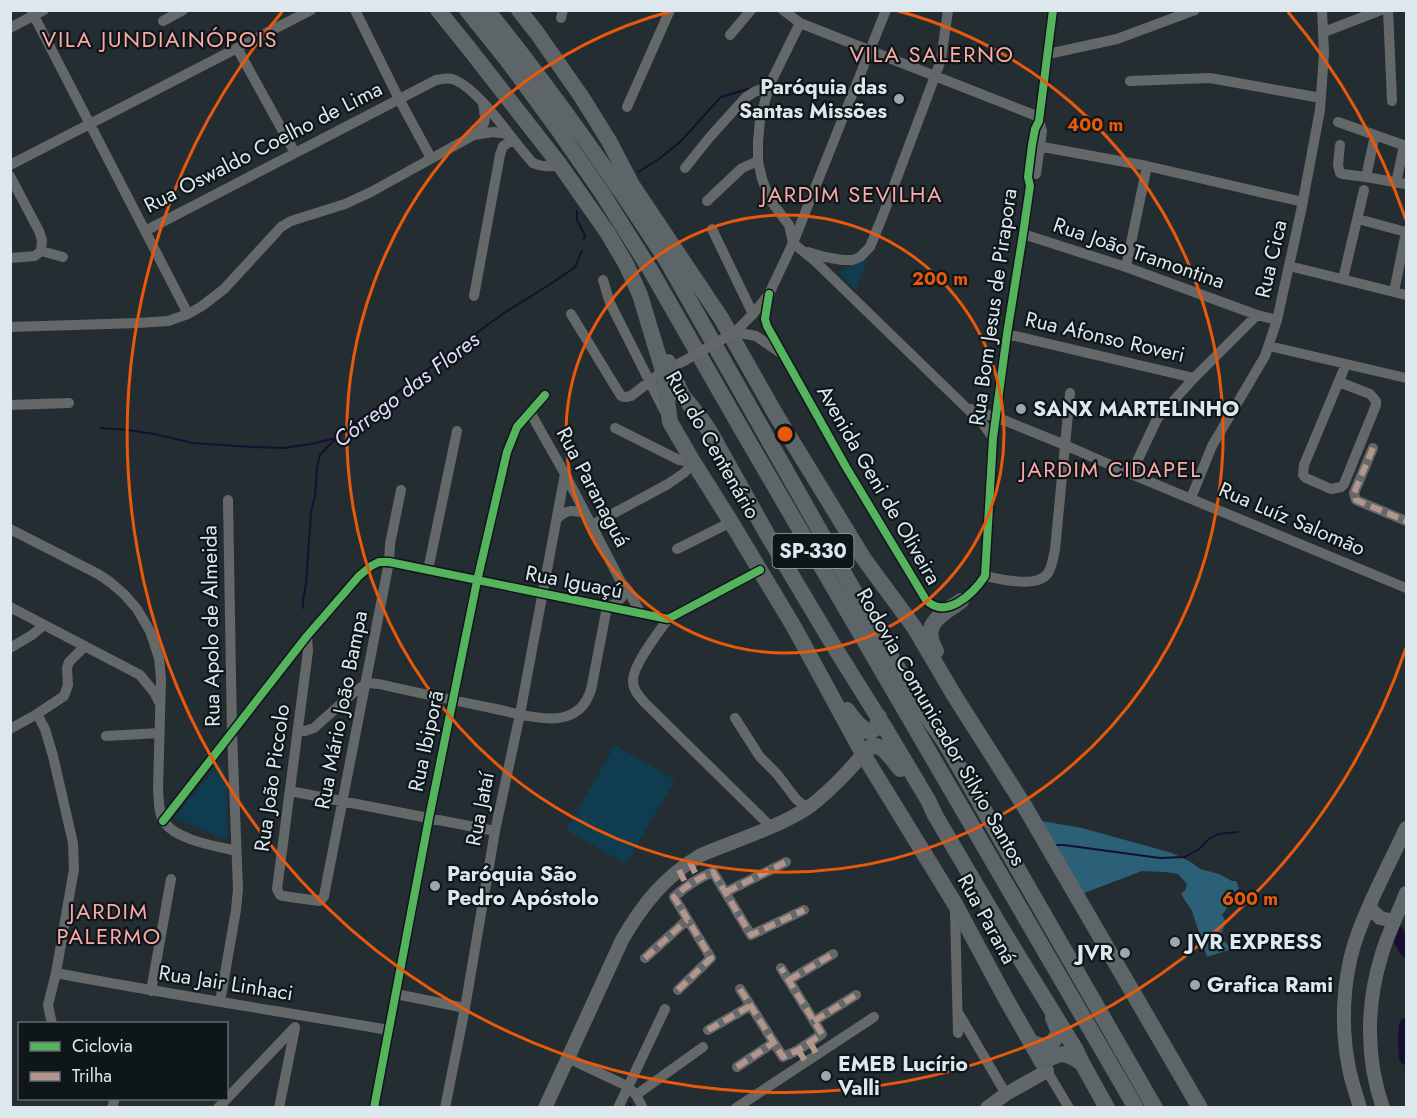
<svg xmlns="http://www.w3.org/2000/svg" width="1417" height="1118" viewBox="0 0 1417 1118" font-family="Jost,sans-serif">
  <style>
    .green { fill: #0f3c4e }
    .forest { fill: #2b6077 }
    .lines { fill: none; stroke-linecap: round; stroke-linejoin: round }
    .stream { stroke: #170e32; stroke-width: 2 }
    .river { stroke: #170e32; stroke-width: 14 }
    .minor { stroke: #646868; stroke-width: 10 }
    .major { stroke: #62686a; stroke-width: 14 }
    .highway { stroke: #5e6568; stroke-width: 16 }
    .minor-bridge { stroke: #646868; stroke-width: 10 }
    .quiet { stroke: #b2968c; stroke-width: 6; stroke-dasharray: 12 6; stroke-linecap: butt }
    .cycleway-casing { stroke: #0e161a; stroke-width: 11 }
    .cycleway { stroke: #56b35d; stroke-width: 8 }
    .ring { fill: none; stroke: #e8590c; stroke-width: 3 }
    .poi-dot { fill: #9ca7ac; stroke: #0e161a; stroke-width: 2 }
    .labels { text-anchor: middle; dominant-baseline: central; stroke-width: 4.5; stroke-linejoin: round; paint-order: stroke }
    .shield { fill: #0e161a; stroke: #9fa9ae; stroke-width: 1.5 }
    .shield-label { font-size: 20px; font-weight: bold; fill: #dde8ee }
    .poi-label { font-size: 21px; font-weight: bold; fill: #dde8ee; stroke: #0e161a; text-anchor: start }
    .street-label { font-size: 21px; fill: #dde8ee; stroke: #0e161a }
    .neighbourhood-label { font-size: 22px; letter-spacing: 1.5px; fill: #fda9a5; stroke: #0e161a }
    .water-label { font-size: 22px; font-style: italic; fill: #dfdbfa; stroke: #0e161a }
    .centre { fill: #e8590c; stroke: #0e161a; stroke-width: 3 }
    .ring-label { font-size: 18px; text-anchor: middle; font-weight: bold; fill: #e8590c; stroke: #0e161a; stroke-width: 4.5; stroke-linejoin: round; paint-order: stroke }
  </style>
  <rect width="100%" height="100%" fill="#242d32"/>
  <path class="green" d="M868,258L856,289L854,288L843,278L839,271Z
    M615,745L675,780L626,864L566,830Z
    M223,765L227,788V840L174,818L215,768Z"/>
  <path class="forest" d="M1036,820L1082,828L1172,853L1191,862L1200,869L1219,874L1232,881H1236L1239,888L1233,900L1222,915L1226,922L1220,937L1232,949L1207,957L1192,911L1181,894L1186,889L1187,884L1178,874L1165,872L1142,871L1084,893Z"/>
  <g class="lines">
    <path class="stream" d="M638,172L659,159L680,142L721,97L751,88
      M577,211V220L585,235L584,239
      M101,428L128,430L154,434L193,443L252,447L284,448L311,444L336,438
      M303,608V600L306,583L311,512L315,496L317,467L320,455L337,437L420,375L501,315L552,283L575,267L582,251
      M1054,845H1064L1160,858L1185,857L1199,849L1209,839L1218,834L1238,832
      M630,1104L631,1108"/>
    <path class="river" d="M1397,933L1406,950
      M1406,1025L1405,1039L1406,1058"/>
    <path class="minor" d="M31,10L188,314
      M355,10L399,99L431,158
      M783,10L800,23L1039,117
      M1388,10L1392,101
      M561,18L563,10
      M163,21L183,10
      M800,23L769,86L760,120L758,142V161L762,179L770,200L789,225L793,243L816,262L983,424L993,438
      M10,28L44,10
      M1324,32L1381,10
      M730,35L751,10
      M237,48L295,153
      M1048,54L1117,39L1195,10
      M1130,81L1210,78L1321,98
      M627,107L670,10
      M1338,122L1406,146
      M474,135C487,125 486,120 483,104
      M1375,135L1366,177L1406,184
      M1032,145L1147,166L1303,202
      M1340,145L1338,165L1340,173L1343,174L1366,177
      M10,165L311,10
      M685,168L709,138L745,98L754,92L769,86
      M1036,174L1042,131L1040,124
      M10,176L39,231L42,240L41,251
      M1396,183L1404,145
      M707,201L742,168L758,161
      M1358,219L1406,232
      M712,229L753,314
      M145,231L436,80C443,79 449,77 455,80C481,91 513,142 533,163C542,167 551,167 560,165
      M1023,234L1126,267L1257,315L1277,320
      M41,251L63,257
      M808,252L825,257L842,260H853L860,257L870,247L883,215L941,60L948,10
      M10,258L35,256L41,251
      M1289,266L1406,295
      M1126,267L1147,166
      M1343,279L1364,190
      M603,280L610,303L664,410
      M1394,292L1406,232
      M769,294L765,319L767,326L846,467L926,600C946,620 973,594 985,576L993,438L1007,334L1023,234L1030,186L1028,177L1032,145L1035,129L1039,121L1053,10
      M474,296L500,155L503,146L513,140
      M571,314L621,396L626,397L631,396L663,371L684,361
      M10,327L138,323L168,321L188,314L202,306L224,289L271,238L281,227L291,221L345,204L371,192L474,135L493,132L508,134
      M735,332L753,314L769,294L793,243L886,10
      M735,332L756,336L779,352
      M1007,334L1194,378
      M1269,346L1406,378
      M1339,382L1370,394L1376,401V405L1344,484L1341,487L1331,489L1306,478L1303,475L1304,465L1346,364
      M10,405L69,403
      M971,409L978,412L996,417L1065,445L1131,474L1406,588
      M530,412L565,474L621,582L628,590L641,614
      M1373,448L1354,493L1356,500L1406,521
      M1131,474L1157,419L1194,378L1257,315
      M1191,498L1212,446L1265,356L1277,320L1301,211L1320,110L1324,53L1322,10
      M557,519C566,509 573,510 585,513
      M592,525L668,484L684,473L694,462L679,460L615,428
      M10,529L98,574L110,582L124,594L137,609L150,631L159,658L161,679L158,790C159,800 158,814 165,823C177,840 216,846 236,851
      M677,549L731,522
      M428,570L457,431
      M985,576C1002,579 1037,589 1048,573C1052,567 1053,558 1055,550L1070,393
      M10,607L140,675L154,692L159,702
      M668,619C658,633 632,666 633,681C633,690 639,696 644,702L770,826
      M307,636L308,651L277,889L280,895L283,896L319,901L322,899L324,896L389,562L390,544L401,490
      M10,648L32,635L44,625
      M37,714L45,729L53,756L73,843L74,869L56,973L48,1005L52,1024
      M735,718L760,757L777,774L796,799L807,808
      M10,729L37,714L64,696L68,685L67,668L69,662L85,646
      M298,731H305L314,728L352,694L367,683L379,684C418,693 457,701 496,709C514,713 547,722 564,717C579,713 586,704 591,690L607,607L616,603L622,597L621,582
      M106,736L159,733
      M290,791L495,831
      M163,821L307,636L359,576L371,566L379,562H389L668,619L760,570
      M726,892L786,862
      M955,910L958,1033
      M645,958L687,920
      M56,973C167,994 278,1011 389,1030
      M789,980L833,954
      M740,989L783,1057L798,1050L822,1034L781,968
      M678,990L711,958L674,897C686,886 698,878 713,872L751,935L804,910
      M151,991L171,879
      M396,994L465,1008
      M220,1002L236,910L238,889L232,733L228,500
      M959,1014L1006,1094
      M814,1021L856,995
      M708,1030L750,1006
      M568,1058L627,1086L636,1095L643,1108
      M737,1067L773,1043
      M1047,1071L1069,1108
      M636,1095L703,1047
      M112,1108L115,1098
      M218,1108L295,1027
      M279,1108L295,1028
      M374,1108L429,818L477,581L507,452L517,427L545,395
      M445,1108L465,1008L495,831L520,714L565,474
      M618,1108L665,1009
      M736,1108L874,1017"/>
    <path class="major" d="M1369,907L1380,918L1394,921
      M545,1108L622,940C642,905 665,876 701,855C736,840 774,829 806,809C823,798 850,770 863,754
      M987,1108L1006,1094L1047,1071L1042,1062
      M1360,1108C1356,1093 1350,1078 1348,1063C1341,1025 1343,982 1354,945C1367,905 1388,867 1406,828
      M1383,1108C1366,1060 1366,1006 1381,957C1387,935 1398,914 1406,893"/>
    <path class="highway" d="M438,10L471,51L560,165L607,232L626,264L640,295L663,371L670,422L692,460L731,522L794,627L863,754L955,904L1006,999L1042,1062C1061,1052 1064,1051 1082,1063
      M467,10L507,60L557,128L602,193L651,271L742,430L1136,1108
      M487,10C551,90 611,174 667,261L917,702L946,744L1155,1108
      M519,10L537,33L581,96L609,141L632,185L721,318L776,415L864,559L914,627L954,695L1025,807L1200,1108
      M668,362L682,395L702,420L710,432L767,534L835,648L885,728L928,800L935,815L1003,931L1076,1050L1082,1063L1107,1108
      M936,651C920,624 941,615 961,601
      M847,710C853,718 860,729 870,732L876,728L879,717
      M863,754C866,751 870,746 875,746C884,746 895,763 900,769
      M1031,1042C1047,1049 1051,1048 1059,1032L1053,1018"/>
    <path class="minor-bridge" d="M684,361L735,332"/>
    <path class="quiet" d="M1373,448L1354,493L1356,500L1406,521
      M690,862L698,879
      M679,870L687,886
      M726,892L786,862
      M645,958L687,920
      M789,980L833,954
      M740,989L783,1057L798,1050L822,1034L781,968
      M678,990L711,958L674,897C686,886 698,878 713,872L751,935L804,910
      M814,1021L856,995
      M708,1030L750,1006
      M810,1042L817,1055
      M798,1050L806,1062
      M737,1067L773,1043"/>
    <g class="cycleway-casing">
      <path id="cycleway" d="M769,294L765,319L767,326L846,467L926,600C946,620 973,594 985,576L993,438L1007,334L1023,234L1030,186L1028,177L1032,145L1035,129L1039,121L1053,10
        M163,821L307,636L359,576L371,566L379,562H389L668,619L760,570
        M374,1108L429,818L477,581L507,452L517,427L545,395"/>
    </g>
    <use href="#cycleway" class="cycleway"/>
  </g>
  <g class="ring">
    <circle cx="785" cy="434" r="219"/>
    <path d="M898 11A438 438 0 1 1 672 11"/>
    <path d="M1406 648A657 657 0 1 1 282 12M1288 12A657 657 0 0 1 1406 220"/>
  </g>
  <g class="poi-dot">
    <circle cx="899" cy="99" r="6"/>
    <circle cx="1021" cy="409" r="6"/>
    <circle cx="435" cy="886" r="6"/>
    <circle cx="1175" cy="942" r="6"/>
    <circle cx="1125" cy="953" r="6"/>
    <circle cx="1195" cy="985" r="6"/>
    <circle cx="826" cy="1076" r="6"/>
  </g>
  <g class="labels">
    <rect class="shield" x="772.5" y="534" width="81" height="34" rx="4.5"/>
    <g class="shield-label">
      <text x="813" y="551">SP-330</text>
    </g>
    <g class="poi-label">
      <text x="887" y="87" text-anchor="end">Paróquia das<tspan x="887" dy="24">Santas Missões</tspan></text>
      <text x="1033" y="409">SANX MARTELINHO</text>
      <text x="447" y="874">Paróquia São<tspan x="447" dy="24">Pedro Apóstolo</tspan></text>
      <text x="1187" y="942">JVR EXPRESS</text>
      <text x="1113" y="953" text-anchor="end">JVR</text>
      <text x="1207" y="985">Grafica Rami</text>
      <text x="838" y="1064">EMEB Lucírio<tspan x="838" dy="24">Valli</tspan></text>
    </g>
    <g class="street-label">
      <text transform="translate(263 147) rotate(-27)">Rua Oswaldo Coelho de Lima</text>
      <text transform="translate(1139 253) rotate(19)">Rua João Tramontina</text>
      <text transform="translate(1271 259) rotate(-77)">Rua Cica</text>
      <text transform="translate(993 307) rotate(-82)">Rua Bom Jesus de Pirapora</text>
      <text transform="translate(1105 337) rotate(13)">Rua Afonso Roveri</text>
      <text transform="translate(713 445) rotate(60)">Rua do Centenário</text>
      <text transform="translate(879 485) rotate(60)">Avenida Geni de Oliveira</text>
      <text transform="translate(593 487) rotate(62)">Rua Paranaguá</text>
      <text transform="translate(1292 519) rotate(23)">Rua Luíz Salomão</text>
      <text transform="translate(574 582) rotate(11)">Rua Iguaçú</text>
      <text transform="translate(211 626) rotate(-91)">Rua Apolo de Almeida</text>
      <text transform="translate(341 710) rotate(-79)">Rua Mário João Bampa</text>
      <text transform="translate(941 727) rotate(60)">Rodovia Comunicador Silvio Santos</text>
      <text transform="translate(426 741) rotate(-78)">Rua Ibiporã</text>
      <text transform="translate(272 778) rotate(-82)">Rua João Piccolo</text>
      <text transform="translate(480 809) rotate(-79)">Rua Jataí</text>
      <text transform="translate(987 919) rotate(61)">Rua Paraná</text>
      <text transform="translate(226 983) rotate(9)">Rua Jair Linhaci</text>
    </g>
    <g class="neighbourhood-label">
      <text x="160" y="39">VILA JUNDIAINÓPOIS</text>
      <text x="932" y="54">VILA SALERNO</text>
      <text x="852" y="194">JARDIM SEVILHA</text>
      <text x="1111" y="469">JARDIM CIDAPEL</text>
      <text x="109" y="911">JARDIM<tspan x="109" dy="25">PALERMO</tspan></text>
    </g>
    <g class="water-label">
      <text transform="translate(406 389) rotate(-37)">Córrego das Flores</text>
    </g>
  </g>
  <circle cx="785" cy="434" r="9" class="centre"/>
  <g class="ring-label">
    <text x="1095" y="131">400 m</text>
    <text x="940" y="285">200 m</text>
    <text x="1250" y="905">600 m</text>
  </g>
  <rect width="1417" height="1118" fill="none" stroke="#dde8ee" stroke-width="24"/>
  <rect x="18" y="1022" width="210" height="78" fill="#0e161a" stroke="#616a6f" stroke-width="1.5"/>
  <rect x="30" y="1042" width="30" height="9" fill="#56b35d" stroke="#616a6f" stroke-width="1.5"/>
  <text x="72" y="1052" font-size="18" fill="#dde8ee">Ciclovia</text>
  <rect x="30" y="1072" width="30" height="9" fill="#b2968c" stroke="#616a6f" stroke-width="1.5"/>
  <text x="72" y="1082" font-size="18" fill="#dde8ee">Trilha</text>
</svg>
